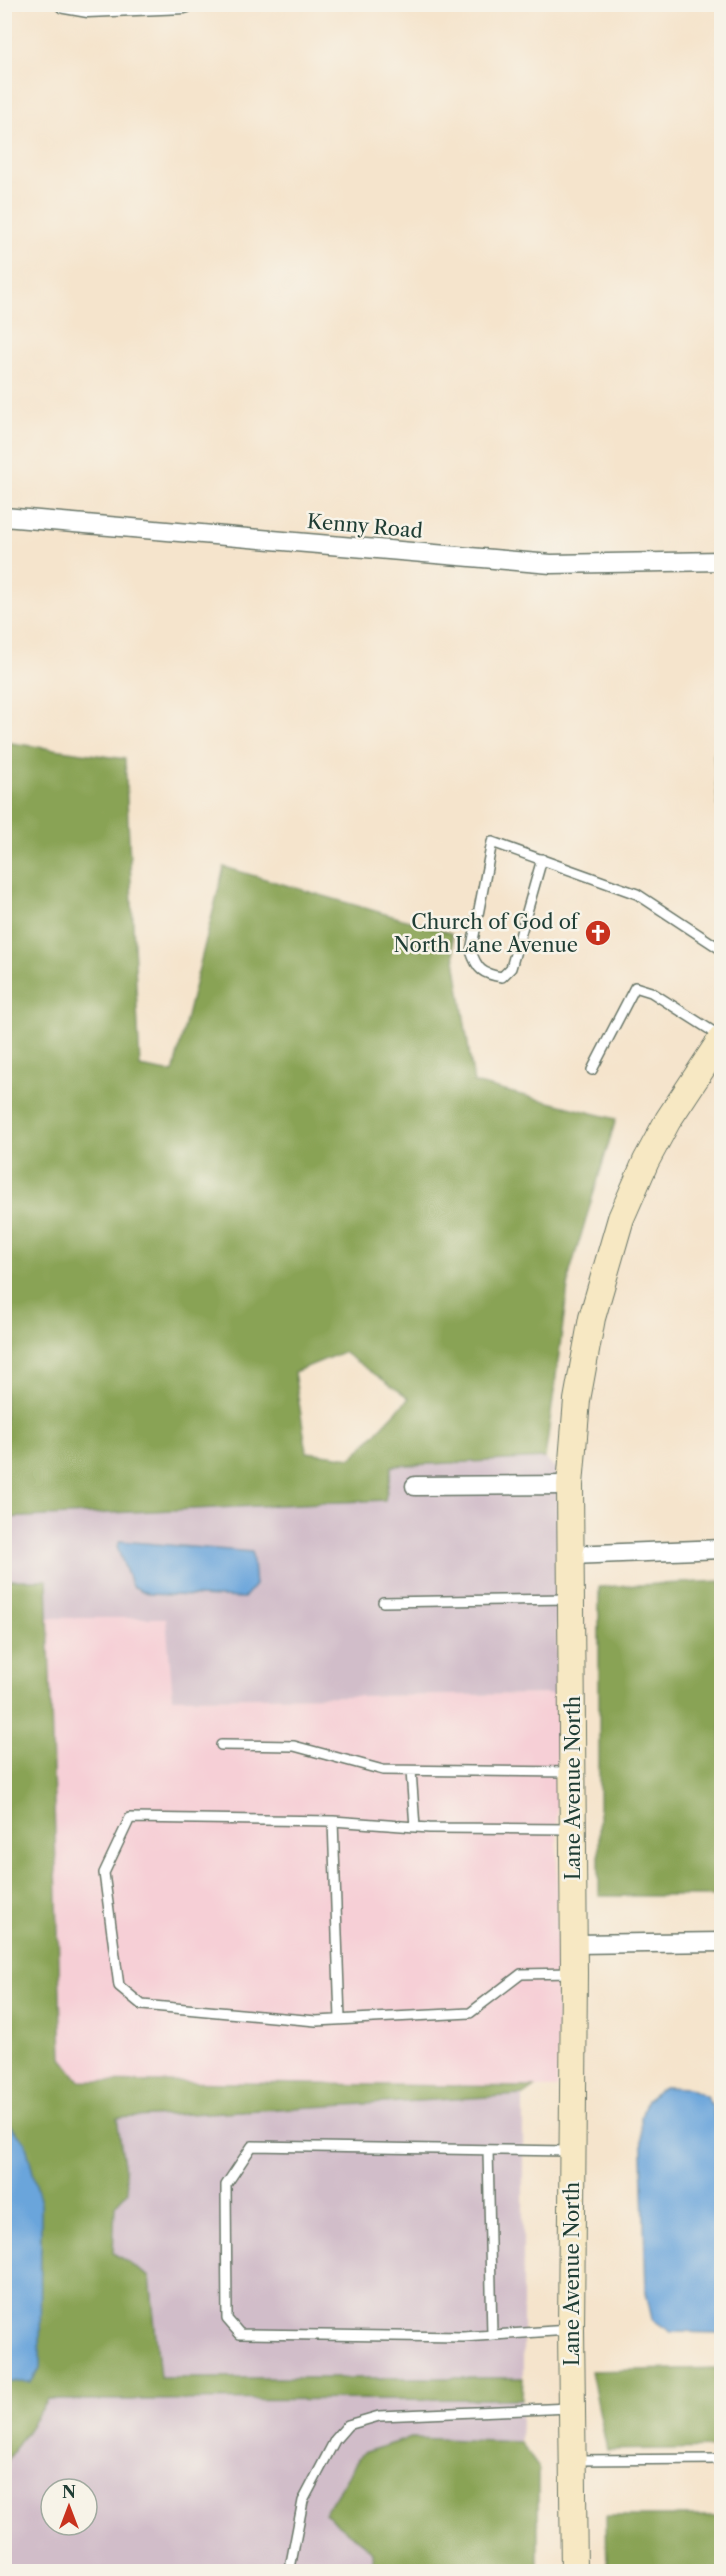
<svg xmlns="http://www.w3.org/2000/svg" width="726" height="2576" viewBox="0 0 726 2576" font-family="'Libre Caslon Text',serif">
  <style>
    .built { fill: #f6cfd6 }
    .industrial { fill: #d1bdc9; fill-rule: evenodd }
    .forest { fill: #89a355; stroke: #547044; stroke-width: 1.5; fill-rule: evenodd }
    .water { fill: #6ba5db; stroke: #457188; stroke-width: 1.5 }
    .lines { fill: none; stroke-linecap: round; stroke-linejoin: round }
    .lane-casing { stroke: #6a7769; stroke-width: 12 }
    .street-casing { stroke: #6a7769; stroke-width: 21 }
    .secondary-casing { stroke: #6a7769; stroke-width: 28 }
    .lane { stroke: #fff; stroke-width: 9 }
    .street { stroke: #fff; stroke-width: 18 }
    .secondary { stroke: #f7e8c3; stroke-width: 26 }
    .labels { text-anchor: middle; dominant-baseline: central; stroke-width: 5; stroke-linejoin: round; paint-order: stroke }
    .street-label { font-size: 20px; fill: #1f3d34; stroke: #f7f3e8 }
    .poi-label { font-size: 20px; fill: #1f3d34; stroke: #f7f3e8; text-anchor: end }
  </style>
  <rect width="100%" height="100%" fill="#f7f3e8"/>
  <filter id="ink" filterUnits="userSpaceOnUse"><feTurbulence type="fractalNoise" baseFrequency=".0167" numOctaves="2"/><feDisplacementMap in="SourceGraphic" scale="12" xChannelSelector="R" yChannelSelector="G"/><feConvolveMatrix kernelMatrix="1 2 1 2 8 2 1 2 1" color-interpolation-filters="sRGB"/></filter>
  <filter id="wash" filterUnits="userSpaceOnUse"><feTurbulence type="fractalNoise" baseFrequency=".008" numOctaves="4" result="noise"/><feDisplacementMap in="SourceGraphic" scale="24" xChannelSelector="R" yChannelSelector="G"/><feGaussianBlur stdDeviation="1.35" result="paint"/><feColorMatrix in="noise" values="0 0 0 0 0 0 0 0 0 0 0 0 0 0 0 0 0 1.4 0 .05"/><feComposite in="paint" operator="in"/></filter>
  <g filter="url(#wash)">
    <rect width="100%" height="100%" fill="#f5e4cc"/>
    <path class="built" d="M48,1618H167L173,1698L557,1694V2088L80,2081L62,2058Z"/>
    <path class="industrial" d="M545,1458L558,1471L557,1694L173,1698L166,1618H48L46,1580H5L4,1518L385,1500L392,1466Z
      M523,2095V2378H160L150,2277L113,2253L115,2205L128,2191L116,2118Z
      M522,2399L520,2442L411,2438L324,2514L373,2551L374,2571L5,2572V2464L48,2400ZM51,2489H87V2525H51Z"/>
    <path class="forest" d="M4,742L125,759L140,1067L173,1073L224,867L451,933L474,1083L616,1119L570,1272L545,1458L392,1466L385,1500L5,1518ZM343,1352L409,1398L352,1458L307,1452L294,1372Z
      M721,742V812L718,805L714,755Z
      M4,1580H47L62,2058L80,2081L534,2087L523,2095L117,2118L128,2191L115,2205L113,2253L150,2277L160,2378H523L522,2399L48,2400L5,2464V2382H31L40,2369L41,2204L25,2142L5,2120Z
      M721,1581V1896H599V1587Z
      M721,2368V2448L607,2450L591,2371Z
      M411,2438L520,2442L538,2467V2571H374L373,2551L324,2514L362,2453Z
      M606,2516H721V2571H607Z"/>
    <path class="water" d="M120,1541L252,1552L255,1585L244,1598L149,1594L132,1586L117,1547Z
      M664,2087L689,2088L706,2096L713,2108L722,2170L721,2333L671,2332L652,2319L646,2292L641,2117L647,2100Z
      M4,2120L25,2142L41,2204L40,2369L31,2382H5Z"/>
  </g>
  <g filter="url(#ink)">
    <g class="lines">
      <g class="lane-casing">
        <path id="lane" d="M542,859L511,968L502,977C482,974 477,969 471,951L492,842L637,894L722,950
          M592,1070L635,987L651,992L720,1036
          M383,1602L569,1599
          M221,1745L294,1746L383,1770L571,1772
          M411,1771L415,1827
          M333,1821L130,1818L104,1873L119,1986L142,2005L316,2021L470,2013L521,1974L572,1973
          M340,2019L333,1821L429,1828L570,1829
          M488,2150L492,2335
          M569,2330L463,2337L240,2334L227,2319L226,2185L252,2146L570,2151
          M575,2460L722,2459
          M291,2563L303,2501L335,2440L348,2425L379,2416L570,2408"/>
      </g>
      <g class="street-casing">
        <path id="street" d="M64,4L87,8L185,4
          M4,517L551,564L722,561
          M415,1486L570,1485
          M571,1555L722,1549
          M574,1944L722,1942"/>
      </g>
      <g class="secondary-casing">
        <path id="secondary" d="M574,2572L571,2330L574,1973L570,1485L577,1400L592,1318L621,1218L646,1161L668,1120L722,1038"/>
      </g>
      <use href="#lane" class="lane"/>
      <use href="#street" class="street"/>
      <use href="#secondary" class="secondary"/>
    </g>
  </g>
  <defs>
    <g id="church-disc" transform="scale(1.35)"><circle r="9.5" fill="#c8321e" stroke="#f7f3e8"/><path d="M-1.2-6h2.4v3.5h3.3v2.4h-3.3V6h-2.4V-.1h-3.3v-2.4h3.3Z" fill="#fff"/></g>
  </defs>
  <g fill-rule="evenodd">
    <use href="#church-disc" x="598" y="933"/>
  </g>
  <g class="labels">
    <g class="street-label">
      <text transform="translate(365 526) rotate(5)">Kenny Road</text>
      <text transform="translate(573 1788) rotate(-90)">Lane Avenue North</text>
      <text transform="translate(572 2274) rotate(-90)">Lane Avenue North</text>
    </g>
    <g class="poi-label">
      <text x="578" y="922">Church of God of<tspan x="578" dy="23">North Lane Avenue</tspan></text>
    </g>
  </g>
  <rect width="726" height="2576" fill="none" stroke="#f7f3e8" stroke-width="24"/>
  <g transform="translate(69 2507)"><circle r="28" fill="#f7f3e8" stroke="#a1aaa0" stroke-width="1.5"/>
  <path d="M0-4.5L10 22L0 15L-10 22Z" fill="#c8321e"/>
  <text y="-9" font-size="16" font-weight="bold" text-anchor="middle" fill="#1f3d34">N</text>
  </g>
</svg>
